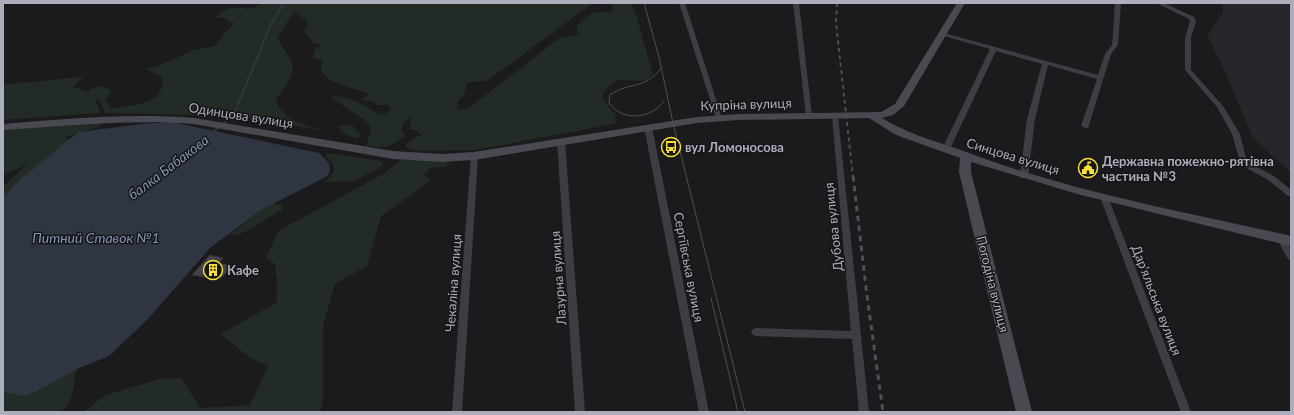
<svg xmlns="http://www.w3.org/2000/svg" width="1294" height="415" viewBox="0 0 1294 415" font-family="Lato,sans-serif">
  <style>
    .built { fill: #27262a }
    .green { fill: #222b25 }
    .water { fill: #2f3641 }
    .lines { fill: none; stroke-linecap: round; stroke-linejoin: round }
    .stream { stroke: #2f3641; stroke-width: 2 }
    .building { fill: #424247; stroke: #353439 }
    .street { fill: #3d3d44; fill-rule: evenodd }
    .secondary { fill: #494952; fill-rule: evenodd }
    .tram { stroke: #4e4e57; stroke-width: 1 }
    .rail-far1 { stroke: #4e4e57; stroke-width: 2; stroke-dasharray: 4 3.5; stroke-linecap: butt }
    .rail { stroke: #4e4e57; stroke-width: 3; stroke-dasharray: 5.5 4.5; stroke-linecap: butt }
    .labels { text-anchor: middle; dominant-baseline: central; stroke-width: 3; stroke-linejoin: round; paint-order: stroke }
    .street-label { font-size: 13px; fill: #acaebc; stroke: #161518 }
    .poi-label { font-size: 13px; font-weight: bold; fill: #acaebc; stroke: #161518; text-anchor: start }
    .water-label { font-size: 14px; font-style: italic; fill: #8394b7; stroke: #161518 }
  </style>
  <rect width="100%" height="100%" fill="#1b1a1d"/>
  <path class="built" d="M1222,3H1291V173L1253,138L1223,67L1207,36L1223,13Z"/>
  <path class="green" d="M261,3H593L487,81L467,83L464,95L457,103L458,110L469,108L559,38L579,34L576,26L592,13L613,11L611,3H631L635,11L653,74L646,81L618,80L607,87L602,97L607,105L616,115L615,124L475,150L418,151L405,147C409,140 413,137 422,136L418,133V131L409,129L411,117L404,122L401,129L405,135C390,148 384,148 366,146L371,128L366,121L330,97C348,93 366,107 381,115L391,111L388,105H377L372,101L361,100L369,94C355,88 332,86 323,73C320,69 322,66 323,61L313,58L314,50L322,44L313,43L304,32L308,22L295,12L289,19L278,37C280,45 284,49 289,56C300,73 285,85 276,99C281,120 305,125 324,131L207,110L192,115L105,113L100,101L97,100L96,102L101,113L3,120V84L32,82L84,76L73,87L88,92C94,86 107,83 111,92L105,99L111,108C126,107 154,105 161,90C162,86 162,81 163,78L146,69L160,65L194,50L214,46L234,23L228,22L226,19L215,17C219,14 226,9 231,8C244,5 250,14 261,3Z
    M103,122L98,127L65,137L69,140L3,213V187L30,161L20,168L3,174V128Z
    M346,124L353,126L360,134L359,138C350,138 345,134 338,127Z
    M330,153L381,161L383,163L382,166L355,181L324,182C335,174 338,166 326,157V154Z
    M400,160H451L445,167L430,168L424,174L431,181L381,216L367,266L335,284L323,326V400L320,412H84L105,395L160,379L181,378L200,408L250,405L268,366L250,358L221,334L277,302V282L275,264L266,258L278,231L385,173Z
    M273,204L282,205L283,209C271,215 241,239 230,235L261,210Z
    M77,369C73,384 75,404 59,412H3V384Z"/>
  <path class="water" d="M150,123H176L319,153L329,163L330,171L326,177L261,210L210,248L148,319L109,356L77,369L35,392L23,396L3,392V197L23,177L78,132Z"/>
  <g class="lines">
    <path class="stream" d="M213,132L234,114L271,24L284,3"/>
  </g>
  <path class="building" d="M210,255L223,258L219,263L232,266L222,277L208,274L205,277L192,275Z"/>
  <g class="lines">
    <path class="street" d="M679,3H685L722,118L721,120H717L716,118Z
      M793,3H799L812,116L809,118L806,116Z
      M1115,3H1121L1118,45L1111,54L1088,128H1085L1081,126L1097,79L1048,65L1035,119L1028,176L1027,178H1021L1020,176L1027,119L1042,64L996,51L950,149L949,151H943L942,149L990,49L940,35V33H944L1098,75L1105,54L1112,45Z
      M1156,3H1164L1194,17L1196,21L1191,38V70L1223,106L1240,134L1247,162L1274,176L1291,190V197L1288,196L1268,180L1241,165L1232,134L1217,107L1185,70V38L1190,21L1189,19Z
      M833,114H835L838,116L869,412H859L852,339L756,336L753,335L751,332L753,329L756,328L851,331L832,116Z
      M645,125H648L652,127L709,412H699L644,127Z
      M558,139H564L565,141L585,412H575L557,141Z
      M471,154H474L478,156L462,412H452Z
      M1104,194L1108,197L1191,412H1181L1100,197Z
      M1281,236L1284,237L1291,249V260L1288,259L1277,239L1278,237Z"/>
    <path class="secondary" d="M957,3H965L904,106L893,115L882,118L885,120C911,135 941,143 969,153C1072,192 1184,212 1291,236V246L1077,194L971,162V172L1032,412H1016L959,172L960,158L896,135L869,118L739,120L697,123L474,160L442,162L393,159L194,124C130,119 67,126 3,130V124C67,119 130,113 194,118L393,151L442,154L474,152L697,117L739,114L881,112L895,104Z"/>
    <path class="tram" d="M644,3L659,57L673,123L745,412
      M661,68C646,90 630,81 610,95L609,103C622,122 652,119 664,101
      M711,298L738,412"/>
    <path class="rail-far1" d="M837,3L836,23L853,177"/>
    <path class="rail" d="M853,176L867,296L883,412"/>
  </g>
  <defs>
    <g id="bus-ring" transform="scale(1)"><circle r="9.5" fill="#161518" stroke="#f7df38" stroke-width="1.5"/><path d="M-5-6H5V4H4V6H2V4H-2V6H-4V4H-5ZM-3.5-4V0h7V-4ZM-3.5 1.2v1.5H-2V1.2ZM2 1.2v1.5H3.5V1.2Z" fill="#f7df38"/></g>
    <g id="civic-ring" transform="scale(1)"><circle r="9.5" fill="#161518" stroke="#f7df38" stroke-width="1.5"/><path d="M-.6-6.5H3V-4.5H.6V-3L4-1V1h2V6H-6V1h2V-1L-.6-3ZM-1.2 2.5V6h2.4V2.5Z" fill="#f7df38"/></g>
    <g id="building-ring" transform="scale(1)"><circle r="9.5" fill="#161518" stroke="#f7df38" stroke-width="1.5"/><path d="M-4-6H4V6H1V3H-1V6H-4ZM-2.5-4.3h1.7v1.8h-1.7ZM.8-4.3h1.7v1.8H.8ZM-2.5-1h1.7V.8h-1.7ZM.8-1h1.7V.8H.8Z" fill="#f7df38"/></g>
  </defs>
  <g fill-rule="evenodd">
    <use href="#bus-ring" x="671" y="147"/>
    <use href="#civic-ring" x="1088" y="168"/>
    <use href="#building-ring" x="213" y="270"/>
  </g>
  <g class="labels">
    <g class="street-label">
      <text transform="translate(746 104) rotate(-2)">Купріна вулиця</text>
      <text transform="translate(241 115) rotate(9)">Одинцова вулиця</text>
      <text transform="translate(1013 156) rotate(17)">Синцова вулиця</text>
      <text transform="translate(833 227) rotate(-96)">Дубова вулиця</text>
      <text transform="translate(689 267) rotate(79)">Сергіївська вулиця</text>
      <text transform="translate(558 278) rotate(-94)">Лазурна вулиця</text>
      <text transform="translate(453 283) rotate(-86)">Чекаліна вулиця</text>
      <text transform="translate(993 284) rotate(76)">Погодіна вулиця</text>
      <text transform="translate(1157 300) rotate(69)">Дар’яльська вулиця</text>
    </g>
    <g class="poi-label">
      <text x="685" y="147">вул Ломоносова</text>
      <text x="1102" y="161">Державна пожежно-рятівна<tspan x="1102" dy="15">частина №3</tspan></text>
      <text x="227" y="270">Кафе</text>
    </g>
    <g class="water-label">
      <text transform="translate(168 167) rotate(-37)">балка Бабакова</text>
      <text x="96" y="237">Питний Ставок №1</text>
    </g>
  </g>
  <rect width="1294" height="415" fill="none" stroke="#acaebc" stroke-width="8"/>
</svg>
